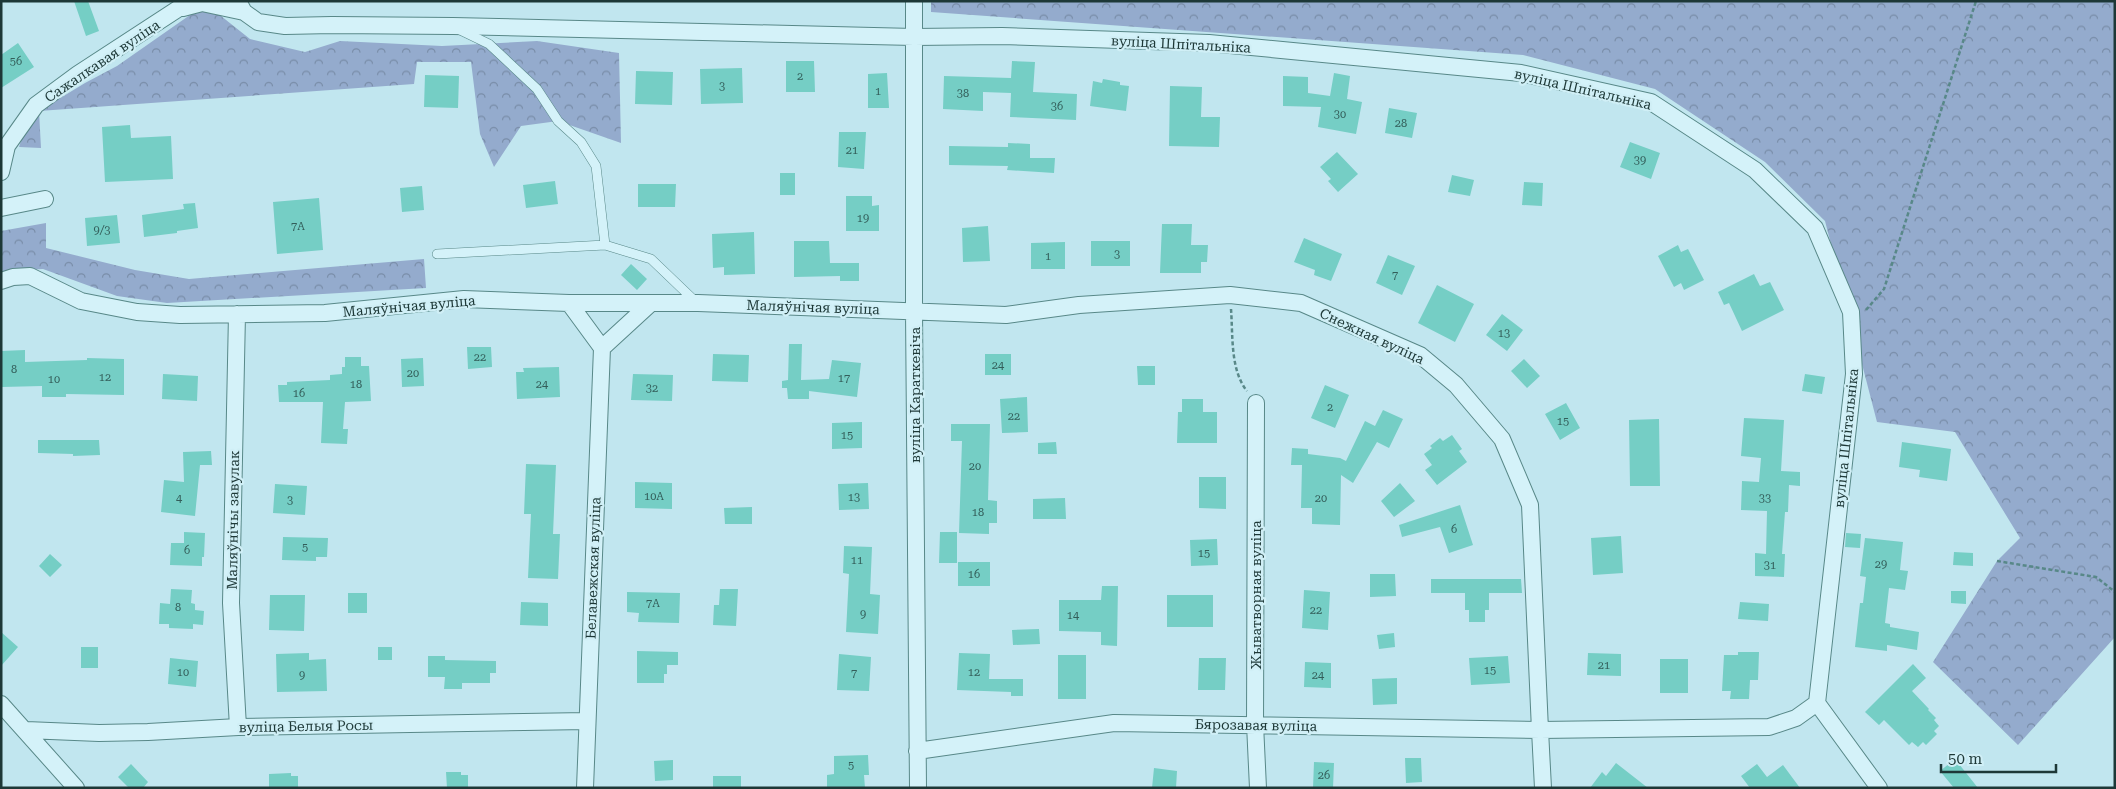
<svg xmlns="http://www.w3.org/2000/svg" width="2116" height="789" viewBox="0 0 2116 789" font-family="'Roboto Serif',serif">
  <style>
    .forest { fill: url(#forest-crowns) }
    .building { fill: #75cec5 }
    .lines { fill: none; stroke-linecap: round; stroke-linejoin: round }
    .service-casing { stroke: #588888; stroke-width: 10 }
    .minor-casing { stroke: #588888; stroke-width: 18 }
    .path { stroke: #588888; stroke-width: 2.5; stroke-dasharray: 4 2.5; stroke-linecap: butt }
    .service { stroke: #d4f2f9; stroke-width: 9 }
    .minor { stroke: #d4f2f9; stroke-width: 16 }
    .labels { text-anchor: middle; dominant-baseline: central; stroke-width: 4.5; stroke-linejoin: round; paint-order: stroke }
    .number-label { font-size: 11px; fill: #335e5a }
    .street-label { font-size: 14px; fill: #1d3837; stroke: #d0eff6 }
  </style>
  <defs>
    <pattern id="forest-crowns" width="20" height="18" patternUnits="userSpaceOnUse" patternTransform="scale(1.25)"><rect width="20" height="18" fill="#94abcd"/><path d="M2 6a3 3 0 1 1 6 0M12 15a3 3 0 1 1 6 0" fill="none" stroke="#788ca7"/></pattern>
  </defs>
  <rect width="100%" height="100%" fill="#c1e6ef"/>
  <path class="forest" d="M931,1H2115V637L2018,745L1933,662L1997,561L2020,538L1955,432L1877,422L1825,221L1765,162L1655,89L1523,55L931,12Z
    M200,8L216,12L250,39L305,52L340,41L442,46L537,41L619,53L621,143L558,121L521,126L494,167L480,134L471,62H417L414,84L39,111L41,148L19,147L25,128L39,111L85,83L117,66Z
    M46,223V248L135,270L189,279L424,259L426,288L167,303L117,296L43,269L1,271V231Z"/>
  <path class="building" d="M74,1H88L99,31L86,36Z
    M18,43L34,67L1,88V55Z
    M786,61H814L815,92H786Z
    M1012,61L1035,62L1033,92L1077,94L1076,120L1010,117L1011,93L983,92V111L943,109L944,76L1011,78Z
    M742,68L743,103L701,104L700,69Z
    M636,71L673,72L672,105L635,104Z
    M887,73L889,108H868V74Z
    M1334,73L1350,76L1347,99L1362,102L1356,134L1318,127L1321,107L1283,106V76L1308,77V93L1330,96Z
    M425,75L459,76L458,108L424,107Z
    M1103,79L1120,82V85L1129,86L1126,111L1090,106L1093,81L1102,83Z
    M1170,86L1202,87L1201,117H1220L1219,147L1169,146Z
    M1389,108L1417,113L1412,138L1385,133Z
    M130,125L131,138L171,136L173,179L105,182L102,127Z
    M839,132H866L864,169L838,167Z
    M1630,142L1660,153L1651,179L1620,167Z
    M1008,143L1030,144V158H1055L1054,173L1007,170L1008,166L949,165V146L1008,147Z
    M1337,152L1358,174L1338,192L1328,181L1331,179L1320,167Z
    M780,173H795V195H780Z
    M1452,175L1474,180L1470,196L1448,192Z
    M555,181L558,204L526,208L523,185Z
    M1524,182L1543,183L1542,206L1522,205Z
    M638,184H676L675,207H638Z
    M422,186L424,210L402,212L400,188Z
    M846,196H872V206L879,205V231H846Z
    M319,198L323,250L277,254L273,202Z
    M195,203L198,228L177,231V233L144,237L142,215L184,209L183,204Z
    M117,215L120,243L87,246L85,218Z
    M1162,224H1192L1191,245H1208L1207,262H1201V273H1160Z
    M988,226L990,261L963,262L962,228Z
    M754,232L755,274L724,275V267L713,268L712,234Z
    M1304,238L1342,254L1331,281L1314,275L1315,270L1294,262Z
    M794,241H829L830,263H859V281H840V276L794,277Z
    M1091,241H1130V266H1091Z
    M1065,242V269H1031V243Z
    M1678,245L1681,252L1688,249L1704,280L1684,290L1681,283L1674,287L1658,256Z
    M1388,255L1415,266L1402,295L1376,283Z
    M631,264L647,279L637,290L621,275Z
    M1754,274L1760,286L1770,282L1784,310L1742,331L1729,303L1724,305L1718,292Z
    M1437,285L1474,304L1455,342L1418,323Z
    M1502,314L1523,330L1507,351L1486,335Z
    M789,344H802L801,380L829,379L832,360L861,363L857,397L809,391V399H788L787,388H782V381L788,380Z
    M467,347H491L492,367L468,369Z
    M25,350V362L87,360V358L124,359V395L66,394V397H42V386L2,387L1,351Z
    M713,354L749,355L748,382L712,381Z
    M985,354H1011V375H985Z
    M345,357H361V366H369L371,401L345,402L343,429H348L347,444L321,443L323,402H279L278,385H287V382L330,380V375L342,374V367H345Z
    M423,358L424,386L402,387L401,359Z
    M1524,359L1540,376L1527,388L1511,371Z
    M1137,366H1155V385H1138Z
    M559,367L560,397L517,399L516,372H524L523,368Z
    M163,374L198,376L197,401L162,399Z
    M633,374L673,375L672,401L631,400Z
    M1805,374L1825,377L1822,394L1802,391Z
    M1325,385L1349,395L1335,428L1311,418Z
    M1027,397L1028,432L1002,433L1000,399Z
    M1182,399H1203V412H1217V443H1177L1178,412H1182Z
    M1566,403L1580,428L1560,440L1545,414Z
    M1383,410L1403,419L1389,448L1377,442L1353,483L1341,475L1340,525L1312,524V508H1301L1302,465H1291L1292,448L1308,449V454L1340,458L1346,461L1365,421L1375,426Z
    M1744,418L1784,420L1781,471L1800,472V486L1789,485L1788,512H1785L1782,554H1785L1784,577L1755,576V553L1766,554L1767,511L1741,510L1742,481L1759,482L1761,458L1741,456Z
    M1659,419L1660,486H1630L1629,420Z
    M862,422V448L832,449V423Z
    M951,424H990L988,500L997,501V523H989V534L959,533L962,441H951Z
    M1452,435L1462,449L1459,451L1467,462L1437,485L1425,470L1432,465L1424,454L1432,448L1430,446L1440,438L1443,441Z
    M38,440H99L100,455L73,456V454L38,453Z
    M1056,442L1057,454H1038V443Z
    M1902,442L1951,449L1947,481L1919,477L1920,470L1899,467Z
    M211,451L212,465H200L195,516L161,512L164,480L184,482L183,452Z
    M526,464L556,465L553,534H560L558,579L528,578L531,514H524Z
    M1199,477H1226V509L1199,508Z
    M635,482L672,483V509L635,508Z
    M868,483L869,509L839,510L838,484Z
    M1400,483L1415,501L1394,517L1381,501Z
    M275,484L307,486L305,515L273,513Z
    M1065,498L1066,519H1033V499Z
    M1460,505L1473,545L1449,553L1440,527L1402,537L1399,525Z
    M752,507V524H725L724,508Z
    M184,532L205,533L204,557H202V566L170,565L171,543H184Z
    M940,532H957V563H939Z
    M1846,533L1861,534L1860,548L1845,547Z
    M1621,536L1623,573L1593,575L1591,538Z
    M283,537L328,538L327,557H316V561L282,560Z
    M1865,538L1903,542L1900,570L1908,571L1905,590L1889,588L1885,623L1890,624V627L1919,632L1917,650L1887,645V651L1855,647L1860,603H1863L1866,577L1860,576Z
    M1217,539L1218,565L1191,566L1190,540Z
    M844,546L872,547L870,594L880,595L878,634L846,632L849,574L843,573Z
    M1954,552L1973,553V566L1953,565Z
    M50,554L62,565L50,577L39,566Z
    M958,562H990V586H958Z
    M1370,574H1395L1396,596L1370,597Z
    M1431,579H1521L1522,593H1489V610H1485V622H1469V610H1465V593H1431Z
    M1102,586H1118L1117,646L1101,645V632L1059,631V600H1101Z
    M171,589L192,590L191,603L195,604V610L204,611L203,625L193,624V629L169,628V624H159L160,603L170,604Z
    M720,589H738L736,626L713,625L714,605H719Z
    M1304,590L1330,592L1328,630L1302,628Z
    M1951,591H1966V604L1951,603Z
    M627,592L680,593L679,623L638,622L639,613L627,612Z
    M348,593H367V613H348Z
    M270,595H305L304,631L269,630Z
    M1167,595H1213V627H1167Z
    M521,602L548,603V626L520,625Z
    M1740,602L1769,604L1768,621L1738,619Z
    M1039,629L1040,644L1013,645L1012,630Z
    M1,632L18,647L1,666Z
    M1394,633L1395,647L1379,649L1377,635Z
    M81,647H98V668H81Z
    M378,647H392V660H378Z
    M637,651L678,652V665H667V674H664V683H637Z
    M1738,652H1759L1758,680H1750L1749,699H1730L1731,691H1722L1724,655H1738Z
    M309,653V660L326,659L327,691L277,692L276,654Z
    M959,653L990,654L989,679H1023V696H1011V692L957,690Z
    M1588,653L1621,654V676L1587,675Z
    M839,654L871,657L869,691L837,690Z
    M1058,655H1086V699H1058Z
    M428,656H445V660L496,661V673H490V683H462V689H444L445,677H428Z
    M1508,656L1510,683L1471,685L1469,658Z
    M170,658L198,661L196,687L168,684Z
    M1199,658H1226L1225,690H1198Z
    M1660,659H1688V693H1660Z
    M1305,662L1331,663V688L1304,687Z
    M1913,664L1926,678L1912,691L1929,709L1928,710L1936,718L1934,720L1939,726L1934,731L1937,734L1926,745L1923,742L1918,747L1912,742L1909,745L1884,720L1879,725L1865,712Z
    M1397,678V704L1373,705L1372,679Z
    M868,755L869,775H864L865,788H827V775L834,774V756Z
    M1405,758H1421L1422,782L1406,783Z
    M1955,759L1978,788H1954L1940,771Z
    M673,760V780L655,781L654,761Z
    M1314,762L1334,763L1333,788H1313Z
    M1616,763L1648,788H1590L1602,772L1606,776Z
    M131,764L148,782L143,788H129L118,777Z
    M1757,764L1767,777L1783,765L1800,788H1750L1741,776Z
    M1154,768L1177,771L1176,788H1152Z
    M446,772H461V775H468V788H447Z
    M291,773V776H298V788H269V774Z
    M713,776H741V788H713Z"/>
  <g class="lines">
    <g class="service-casing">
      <path id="service" d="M460,30L489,44L537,89L558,121L581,142L596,166L605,245
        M437,254L605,245L651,259L697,303"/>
    </g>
    <g class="minor-casing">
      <path id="minor" d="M238,1L244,12L258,22L285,26L332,25L453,26L914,37L1002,36L1209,43L1521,73L1651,102L1755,170L1815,228L1851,312L1854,374L1817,703
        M914,1V311L918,788
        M183,8L202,3L244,12
        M1,172L7,146L36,105L78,74L190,1
        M1,208L45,199
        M1,281L13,277L30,276L81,301L137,312L180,315L325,313L464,299L569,303H698L1006,315L1079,305L1230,295L1301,303L1420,355L1456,385L1502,439L1530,505L1540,730L1769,727L1796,718L1817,703
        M569,303L602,348
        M237,314L231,603L238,727
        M1256,403L1255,724L1258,788
        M1817,703L1879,788
        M1,704L76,788
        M26,730L99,733L148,732L238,727L587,721
        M917,751L1114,723L1540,730L1543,788
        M585,788L602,348L651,303"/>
    </g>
    <path class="path" d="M1231,309C1233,335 1230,370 1247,391
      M1866,310L1884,289L1976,1
      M1997,561L2096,577L2115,592"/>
    <use href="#service" class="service"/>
    <use href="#minor" class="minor"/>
  </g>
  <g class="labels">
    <g class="number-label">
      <text x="16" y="61">56</text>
      <text x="800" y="76">2</text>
      <text x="722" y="86">3</text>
      <text x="878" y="91">1</text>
      <text x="963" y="93">38</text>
      <text x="1057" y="106">36</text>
      <text x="1340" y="114">30</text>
      <text x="1401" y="123">28</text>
      <text x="852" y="150">21</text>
      <text x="1640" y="160">39</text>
      <text x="863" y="218">19</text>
      <text x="298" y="226">7А</text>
      <text x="102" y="230">9/3</text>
      <text x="1117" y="254">3</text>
      <text x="1048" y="256">1</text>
      <text x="1395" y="275">7</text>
      <text x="1504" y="333">13</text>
      <text x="480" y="357">22</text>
      <text x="998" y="365">24</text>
      <text x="14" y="369">8</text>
      <text x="413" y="373">20</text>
      <text x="105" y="377">12</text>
      <text x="844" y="378">17</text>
      <text x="54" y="379">10</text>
      <text x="356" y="384">18</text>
      <text x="542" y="384">24</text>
      <text x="652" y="388">32</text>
      <text x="299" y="393">16</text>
      <text x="1330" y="407">2</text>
      <text x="1014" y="416">22</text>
      <text x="1563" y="421">15</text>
      <text x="847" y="435">15</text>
      <text x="975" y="466">20</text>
      <text x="654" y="496">10А</text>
      <text x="854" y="497">13</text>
      <text x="179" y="498">4</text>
      <text x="1321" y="498">20</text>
      <text x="1765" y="498">33</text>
      <text x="290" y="500">3</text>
      <text x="978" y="512">18</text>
      <text x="1454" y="529">6</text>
      <text x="305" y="547">5</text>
      <text x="187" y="550">6</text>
      <text x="1204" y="553">15</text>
      <text x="857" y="560">11</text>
      <text x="1881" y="564">29</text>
      <text x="1770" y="565">31</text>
      <text x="974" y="574">16</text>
      <text x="653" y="603">7А</text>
      <text x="178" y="607">8</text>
      <text x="1316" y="610">22</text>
      <text x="863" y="614">9</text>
      <text x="1073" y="615">14</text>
      <text x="1604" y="665">21</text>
      <text x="1490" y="670">15</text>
      <text x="183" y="672">10</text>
      <text x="974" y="672">12</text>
      <text x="854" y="673">7</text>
      <text x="302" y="675">9</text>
      <text x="1318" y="675">24</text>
      <text x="851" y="765">5</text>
      <text x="1324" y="775">26</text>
    </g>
    <g class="street-label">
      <text transform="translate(1181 44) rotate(3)">вуліца Шпітальніка</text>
      <text transform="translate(102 61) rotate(-34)">Сажалкавая вуліца</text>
      <text transform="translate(1583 89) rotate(13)">вуліца Шпітальніка</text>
      <text transform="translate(409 306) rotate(-5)">Маляўнічая вуліца</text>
      <text transform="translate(813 307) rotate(2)">Маляўнічая вуліца</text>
      <text transform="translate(1372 336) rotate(25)">Снежная вуліца</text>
      <text transform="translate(915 395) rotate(-90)">вуліца Караткевіча</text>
      <text transform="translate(1846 438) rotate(-84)">вуліца Шпітальніка</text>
      <text transform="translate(233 520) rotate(-89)">Маляўнічы завулак</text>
      <text transform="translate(593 568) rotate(-88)">Белавежская вуліца</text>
      <text transform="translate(1256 595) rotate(-90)">Жыватворная вуліца</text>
      <text transform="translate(1256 725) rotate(1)">Бярозавая вуліца</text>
      <text transform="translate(306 726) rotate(-1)">вуліца Белыя Росы</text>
    </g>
  </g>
  <rect width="2116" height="789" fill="none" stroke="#1d3837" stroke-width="5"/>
  <path d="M1941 764v8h115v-8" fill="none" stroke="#1d3837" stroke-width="2.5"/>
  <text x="1948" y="764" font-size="15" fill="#1d3837" stroke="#d0eff6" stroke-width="4" paint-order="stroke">50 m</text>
</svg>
